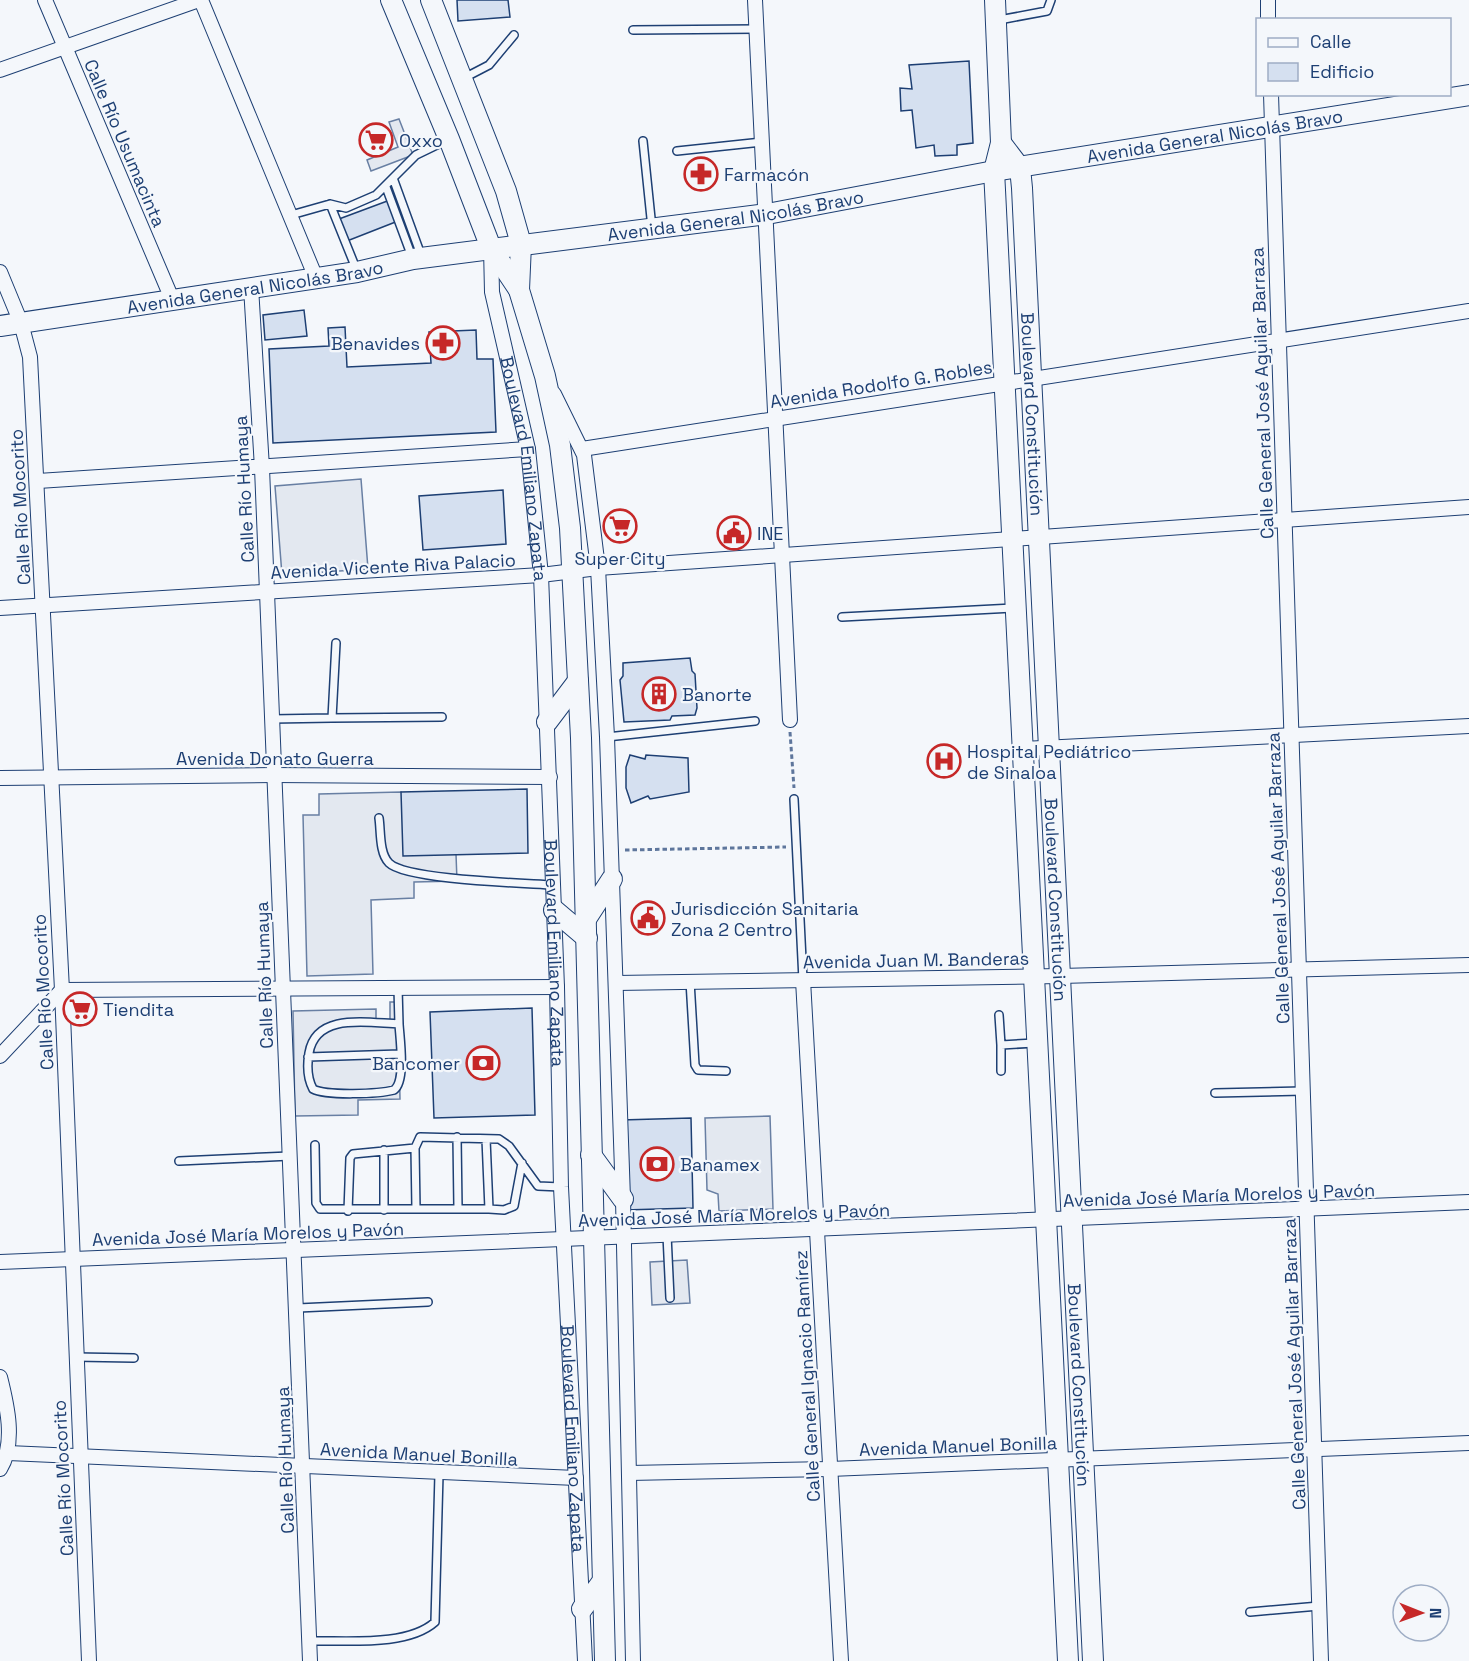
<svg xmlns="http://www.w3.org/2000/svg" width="1469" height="1661" viewBox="0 0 1469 1661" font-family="'Space Grotesk',sans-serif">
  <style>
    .parking { fill: #e3e8f0; stroke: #687fa3; stroke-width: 1.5 }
    .building { fill: #d5e0f0; stroke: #1d3f73; stroke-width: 1.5 }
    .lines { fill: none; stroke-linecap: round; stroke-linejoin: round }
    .lane-casing { stroke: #1d3f73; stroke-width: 10 }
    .street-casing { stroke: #1d3f73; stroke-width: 16 }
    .secondary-casing { stroke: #1d3f73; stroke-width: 22 }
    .path { stroke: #5e769c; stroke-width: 3; stroke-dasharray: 4.5 3; stroke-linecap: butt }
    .lane { stroke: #f4f7fb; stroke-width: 7 }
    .street { stroke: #f4f7fb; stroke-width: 14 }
    .secondary { stroke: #f4f7fb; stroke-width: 20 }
    .labels { text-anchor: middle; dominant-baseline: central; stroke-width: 4.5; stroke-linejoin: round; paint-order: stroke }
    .street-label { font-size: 18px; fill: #1d3f73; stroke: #f4f7fb }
    .poi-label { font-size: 18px; fill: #1d3f73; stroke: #f4f7fb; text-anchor: start }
  </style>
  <rect width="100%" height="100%" fill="#f4f7fb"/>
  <path class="parking" d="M399,119L413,155L371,171L367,160L398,147L389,122Z
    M361,479L368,569L282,575L275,486Z
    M401,792L456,854L457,881L414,882V898L371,900L373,974L307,976L303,815H319V794Z
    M390,1002H398L400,1099L358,1100V1115L295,1116L293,1011L376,1009V1020H390Z
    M770,1116L773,1209L719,1211L718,1194L707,1190L705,1118Z
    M687,1260L690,1303L652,1305L650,1262Z"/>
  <path class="building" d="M457,0H508L510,17L458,21Z
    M969,61L973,143L957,145V155L935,156L934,145L916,148L912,110L901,111L900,88L912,89L909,65Z
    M390,200L398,221L347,241L339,219Z
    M304,310L307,336L265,340L263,315Z
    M345,327L347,367L431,363L429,332L476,330L477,359H493L496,432L273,443L269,349L329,346L328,328Z
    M503,490L506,544L423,550L419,496Z
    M690,658L692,671L695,674L697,708L695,715L672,716L670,720L624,722L620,680L623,676V663Z
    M630,755L645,759L646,755L688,758L689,792L650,799L648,796L631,803L626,788V767Z
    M527,789L528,853L403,856L401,792Z
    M532,1008L535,1115L434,1118L430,1012Z
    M691,1118L693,1208L624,1210L621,1120Z"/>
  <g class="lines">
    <g class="lane-casing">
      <path id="lane" d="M999,20L1047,11L1051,0
        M633,30L757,29
        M464,78L489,65L514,35
        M643,141L652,228
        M677,151L762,142
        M393,178L421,255
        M386,187L412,257
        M330,204L357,271
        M291,215L330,204L346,208L376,195L416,155L447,140
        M842,617L1013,608
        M332,718L442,717
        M272,719L332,718L336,643
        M607,737L755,721
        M794,799L803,980
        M379,818C381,831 379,853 389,863C406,880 525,883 553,885
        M690,981L695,1065L698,1070L726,1071
        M398,988L399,1024C368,1023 316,1012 309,1053C307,1065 307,1078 313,1089C326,1096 379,1094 394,1090C406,1081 400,1040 399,1024
        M999,1015L1001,1045
        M308,1057L400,1054
        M1001,1071V1045L1035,1043
        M1215,1093L1303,1091
        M457,1137L458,1208
        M315,1145L316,1203L320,1209H489L486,1139
        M384,1150V1210
        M179,1161L290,1156
        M416,1209L415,1148L420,1137L499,1139L509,1146L538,1186L561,1187
        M489,1209L504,1210L514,1206L522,1163
        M348,1211L350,1158L353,1154L415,1148
        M667,1235L670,1298
        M298,1308L428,1302
        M75,1357L134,1358
        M1250,1612L1319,1606
        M309,1641C346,1640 407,1647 435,1622L439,1474"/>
    </g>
    <g class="street-casing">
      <g id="street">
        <path d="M45,0L172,299"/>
        <path d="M201,0L316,278"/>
        <path d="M755,0L790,720"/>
        <path d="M1268,0V20"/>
        <path d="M0,70L199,0"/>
        <path d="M1271,94L1321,1661"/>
        <path id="s1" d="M491,248L492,292L528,449L541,575L557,987L561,1187L585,1661"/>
        <path d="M0,272L21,323L30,357L62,990L89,1661"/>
        <path d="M251,287L262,468L310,1661"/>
        <path d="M554,394L584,455L598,568L607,737L623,1199L633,1661"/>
        <path d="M582,449L1469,311"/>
        <path d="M38,481L528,449"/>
        <path d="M0,608L541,575L598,568L1469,507"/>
        <path d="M1023,749L1469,726"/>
        <path d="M0,778L274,775L550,777"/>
        <path d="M803,980L841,1661"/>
        <path d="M616,983L1061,976L1469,965"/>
        <path d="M0,1056L62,990L557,987"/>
        <path d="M0,1262L1469,1202"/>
        <path d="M0,1377C7,1405 16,1443 0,1469"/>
        <path d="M8,1453L576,1478"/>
        <path d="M629,1473L830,1469L1469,1443"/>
      </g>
    </g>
    <g class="secondary-casing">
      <g id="secondary">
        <path d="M391,0L449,139L491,248L519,290"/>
        <path d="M431,0L506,191L521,244L519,290L545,376L560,445L570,528L581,738L605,1661"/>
        <path d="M995,0L1001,143L994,171L995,190L1068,1661"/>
        <path id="s2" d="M1001,143L1020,168L1022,188L1093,1661"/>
        <path id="s3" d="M0,326L357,272L413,259L767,214L994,171L1469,95"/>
        <path d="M547,722L578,681"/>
        <path d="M554,910L587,938"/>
        <path d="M586,919L612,879"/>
        <path d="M591,1155L623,1199"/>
        <path d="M582,1609L602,1582"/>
      </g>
    </g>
    <path class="path" d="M790,732L794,788
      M625,850L786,847"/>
    <use href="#lane" class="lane"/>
    <use href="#street" class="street"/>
    <use href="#secondary" class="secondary"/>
  </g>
  <defs>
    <g id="supermarket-ring" transform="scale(1.725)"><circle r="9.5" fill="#f4f7fb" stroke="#c62828" stroke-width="1.5"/><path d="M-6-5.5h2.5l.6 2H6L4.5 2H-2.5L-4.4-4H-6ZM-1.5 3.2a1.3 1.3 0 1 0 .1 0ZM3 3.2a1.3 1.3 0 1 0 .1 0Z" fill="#c62828"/></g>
    <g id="pharmacy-ring" transform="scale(1.725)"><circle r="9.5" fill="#f4f7fb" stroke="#c62828" stroke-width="1.5"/><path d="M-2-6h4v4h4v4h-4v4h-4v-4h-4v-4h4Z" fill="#c62828"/></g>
    <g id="civic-ring" transform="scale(1.725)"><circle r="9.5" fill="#f4f7fb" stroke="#c62828" stroke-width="1.5"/><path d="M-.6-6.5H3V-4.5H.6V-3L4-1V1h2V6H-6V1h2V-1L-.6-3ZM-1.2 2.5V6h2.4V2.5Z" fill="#c62828"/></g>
    <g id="building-ring" transform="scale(1.725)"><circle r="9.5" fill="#f4f7fb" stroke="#c62828" stroke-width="1.5"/><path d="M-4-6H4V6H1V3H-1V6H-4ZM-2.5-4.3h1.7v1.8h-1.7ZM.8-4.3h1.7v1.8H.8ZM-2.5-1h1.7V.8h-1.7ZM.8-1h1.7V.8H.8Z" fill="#c62828"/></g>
    <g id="hospital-ring" transform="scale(1.725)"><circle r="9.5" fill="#f4f7fb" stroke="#c62828" stroke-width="1.5"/><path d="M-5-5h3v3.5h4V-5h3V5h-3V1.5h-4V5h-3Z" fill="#c62828"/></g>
    <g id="bank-ring" transform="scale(1.725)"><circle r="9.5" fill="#f4f7fb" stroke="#c62828" stroke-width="1.5"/><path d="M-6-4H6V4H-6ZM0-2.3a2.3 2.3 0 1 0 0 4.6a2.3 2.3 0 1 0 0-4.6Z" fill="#c62828"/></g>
  </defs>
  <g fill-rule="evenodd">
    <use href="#supermarket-ring" x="376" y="140"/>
    <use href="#pharmacy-ring" x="701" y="174"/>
    <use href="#pharmacy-ring" x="443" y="343"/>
    <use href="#supermarket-ring" x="620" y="526"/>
    <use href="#civic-ring" x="734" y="533"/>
    <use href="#building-ring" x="659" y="694"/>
    <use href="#hospital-ring" x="944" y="761"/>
    <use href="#civic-ring" x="648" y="918"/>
    <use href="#supermarket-ring" x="80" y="1009"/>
    <use href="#bank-ring" x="483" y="1063"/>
    <use href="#bank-ring" x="657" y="1164"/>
  </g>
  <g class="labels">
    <g class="street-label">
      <text stroke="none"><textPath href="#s3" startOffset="1230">Avenida General Nicolás Bravo</textPath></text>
      <text transform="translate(125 143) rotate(67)">Calle Río Usumacinta</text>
      <text stroke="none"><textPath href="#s3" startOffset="744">Avenida General Nicolás Bravo</textPath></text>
      <text stroke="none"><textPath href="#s3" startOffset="258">Avenida General Nicolás Bravo</textPath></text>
      <text transform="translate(881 384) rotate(-9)">Avenida Rodolfo G. Robles</text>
      <text transform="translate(1262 393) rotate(-92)">Calle General José Aguilar Barraza</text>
      <text stroke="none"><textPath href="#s2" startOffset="278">Boulevard Constitución</textPath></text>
      <text stroke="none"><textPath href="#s1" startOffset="224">Boulevard Emiliano Zapata</textPath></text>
      <text transform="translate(244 489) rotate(-93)">Calle Río Humaya</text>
      <text transform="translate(20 507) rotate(-93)">Calle Río Mocorito</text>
      <text transform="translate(393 566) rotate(-3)">Avenida Vicente Riva Palacio</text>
      <text x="275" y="758">Avenida Donato Guerra</text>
      <text transform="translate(1278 878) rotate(-92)">Calle General José Aguilar Barraza</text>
      <text stroke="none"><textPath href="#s2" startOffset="764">Boulevard Constitución</textPath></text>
      <text stroke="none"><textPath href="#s1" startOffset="710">Boulevard Emiliano Zapata</textPath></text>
      <text transform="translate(916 960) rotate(-1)">Avenida Juan M. Banderas</text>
      <text transform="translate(264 975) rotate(-92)">Calle Río Humaya</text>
      <text transform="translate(43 992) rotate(-93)">Calle Río Mocorito</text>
      <text transform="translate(1219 1195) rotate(-2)">Avenida José María Morelos y Pavón</text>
      <text transform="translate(734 1215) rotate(-2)">Avenida José María Morelos y Pavón</text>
      <text transform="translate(248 1234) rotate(-2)">Avenida José María Morelos y Pavón</text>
      <text transform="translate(1294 1364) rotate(-92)">Calle General José Aguilar Barraza</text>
      <text transform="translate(807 1376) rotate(-93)">Calle General Ignacio Ramírez</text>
      <text stroke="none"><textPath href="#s2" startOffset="1250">Boulevard Constitución</textPath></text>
      <text stroke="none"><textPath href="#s1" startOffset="1196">Boulevard Emiliano Zapata</textPath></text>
      <text transform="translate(958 1446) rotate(-2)">Avenida Manuel Bonilla</text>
      <text transform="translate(419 1454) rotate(3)">Avenida Manuel Bonilla</text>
      <text transform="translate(285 1460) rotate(-92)">Calle Río Humaya</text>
      <text transform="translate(63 1478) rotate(-93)">Calle Río Mocorito</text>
    </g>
    <g class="poi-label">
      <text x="399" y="140">Oxxo</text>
      <text x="724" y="174">Farmacón</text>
      <text x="420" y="343" text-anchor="end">Benavides</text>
      <text x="757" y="533">INE</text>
      <text x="620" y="558" text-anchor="middle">Super City</text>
      <text x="682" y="694">Banorte</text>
      <text x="967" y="751">Hospital Pediátrico<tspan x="967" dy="21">de Sinaloa</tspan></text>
      <text x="671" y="908">Jurisdicción Sanitaria<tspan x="671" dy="21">Zona 2 Centro</tspan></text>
      <text x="103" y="1009">Tiendita</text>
      <text x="460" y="1063" text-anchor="end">Bancomer</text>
      <text x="680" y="1164">Banamex</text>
    </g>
  </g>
  <rect x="1256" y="18" width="195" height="78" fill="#f4f7fb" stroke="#9eadc5" stroke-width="1.5"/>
  <rect x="1268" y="38" width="30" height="9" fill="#f4f7fb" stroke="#9eadc5" stroke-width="1.5"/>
  <text x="1310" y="48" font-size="18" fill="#1d3f73">Calle</text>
  <rect x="1268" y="63" width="30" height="18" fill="#d5e0f0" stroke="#9eadc5" stroke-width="1.5"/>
  <text x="1310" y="78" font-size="18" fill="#1d3f73">Edificio</text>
  <g transform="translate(1421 1613) rotate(91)"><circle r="28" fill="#f4f7fb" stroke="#9eadc5" stroke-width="1.5"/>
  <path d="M0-4.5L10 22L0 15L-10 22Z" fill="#c62828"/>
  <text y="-9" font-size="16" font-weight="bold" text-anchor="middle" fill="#1d3f73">N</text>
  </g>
</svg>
